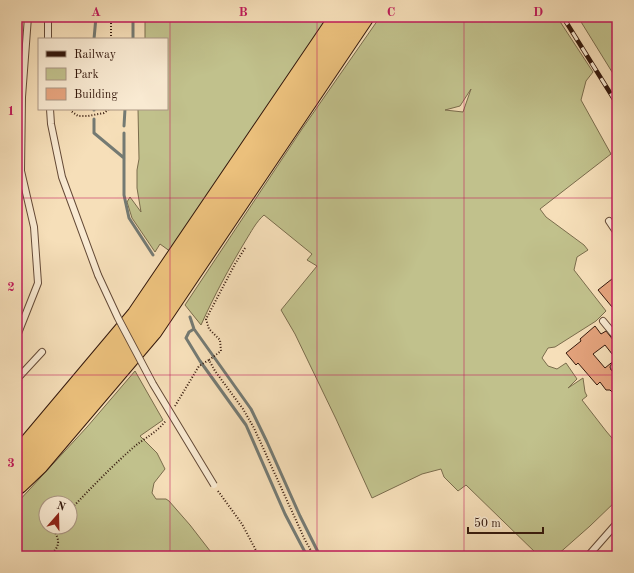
<svg xmlns="http://www.w3.org/2000/svg" width="634" height="573" viewBox="0 0 634 573" font-family="'Old Standard TT',serif">
  <style>
    .green { fill: #c1c18c; stroke: #7a6c4c; fill-rule: evenodd }
    .lines { fill: none; stroke-linecap: round; stroke-linejoin: round }
    .stream { stroke: #747a73; stroke-width: 3 }
    .building { fill: #e6a47e; stroke: #34180c; fill-rule: evenodd }
    .service-casing { stroke: #644a37; stroke-width: 8 }
    .motorway-casing { stroke: #34180c; stroke-width: 24 }
    .path { stroke: #34180c; stroke-width: 2; stroke-dasharray: 1 2; stroke-linecap: butt }
    .service { stroke: #f9ead2; stroke-width: 6 }
    .motorway { stroke: #ebc07c; stroke-width: 22 }
    .rail-casing { stroke: #34180c; stroke-width: 4.5 }
    .rail { stroke: #f9ead2; stroke-width: 3; stroke-dasharray: 9; stroke-linecap: butt }
    .service-bridge-casing { stroke: #644a37; stroke-width: 8; stroke-linecap: butt }
    .service-bridge { stroke: #f9ead2; stroke-width: 6 }
    .grid { fill: none; stroke: #c2185b; stroke-width: 1; stroke-opacity: 0.55 }
    .neatline { fill: none; stroke: #c2185b; stroke-width: 1.5 }
    .grid-label { font-size: 13px; text-anchor: middle; font-weight: bold; fill: #c2185b }
  </style>
  <rect width="100%" height="100%" fill="#f6dfb9"/>
  <filter id="stains"><feTurbulence type="fractalNoise" baseFrequency=".005" numOctaves="4"/><feColorMatrix values="0 0 0 0 .2 0 0 0 0 .09 0 0 0 0 .02 0 0 0 .5 -.17"/></filter>
  <radialGradient id="worn" r=".72"><stop offset=".6" stop-color="#630" stop-opacity="0"/><stop offset="1" stop-color="#630" stop-opacity=".3"/></radialGradient>
  <path class="green" d="M145,17H329L171,252L160,244L155,252L132,218L127,202L130,197L141,212L137,188V170L139,159L138,109H167V39H145Z
    M380,17H557L593,72L586,81L581,100L611,154L540,209L546,217L584,245L588,250L577,257L574,270L606,311L596,321L555,347L548,348L542,358L548,366L557,369L566,363L577,379L568,388L583,378L585,392L587,396L582,400L606,431L617,444V500L590,526L556,556H539L466,485L458,491L444,477L441,469L422,474L372,498L336,419L295,334L281,310L317,266L307,260L312,254L264,215C256,222 251,232 246,240C229,268 214,296 201,325L185,305L302,129ZM471,89L463,112L445,110L460,106Z
    M578,17H617V80Z
    M135,371L163,420L140,436L157,453L165,469L154,483L152,493L156,499H166L169,501L190,525L214,556H17V503L87,427ZM46,503H70V527H46Z"/>
  <g class="lines">
    <path class="stream" d="M133,17V39
      M94,39L96,17
      M94,109V110
      M94,119V133L124,158
      M124,126L125,109
      M124,133V195L129,218L153,255
      M190,317L194,329L251,409L267,442L300,516L320,556
      M194,329L189,332L186,338L200,361L246,425L285,514L307,556"/>
  </g>
  <path class="building" d="M617,275V313L598,290Z
    M595,326L601,334L606,331L614,341L617,342V361L612,363L610,367L611,370L612,371L617,370V388L612,392L610,390H606L600,382L597,385L578,363L576,365L566,353L581,341L580,339ZM605,345L616,359L605,368L593,354Z"/>
  <g class="lines">
    <g class="service-casing">
      <path id="service" d="M48,39V17
        M50,109L51,124L62,177L98,275
        M609,221L617,233
        M603,321L617,338
        M17,336L38,283L34,227L21,171L22,97L28,17
        M614,367L617,365
        M17,379L42,352
        M588,556L617,523"/>
    </g>
    <g class="motorway-casing">
      <path id="motorway" d="M17,458L27,448L138,316L341,17
        M17,483L38,463L151,330L362,17"/>
    </g>
    <path class="path" d="M111,39V17
      M71,109V111L78,116H88L104,113L109,109
      M245,248L235,264L206,319L209,329L220,340L221,351L209,360L215,371L243,409L254,428L305,540L314,556
      M175,406L199,366L209,360
      M218,491L242,524L259,556
      M70,510C91,488 112,466 135,446C145,438 159,431 166,420
      M25,556L27,554L37,553L43,556
      M47,556C53,553 59,548 58,540C57,535 54,532 54,527"/>
    <use href="#service" class="service"/>
    <use href="#motorway" class="motorway"/>
    <g class="rail-casing">
      <path id="rail" d="M563,17L617,104"/>
    </g>
    <use href="#rail" class="rail"/>
    <g class="service-bridge-casing">
      <path id="service-bridge" d="M98,275L118,318L153,384L214,485"/>
    </g>
    <use href="#service-bridge" class="service-bridge"/>
  </g>
  <path class="grid" d="M170,17V556M317,17V556M464,17V556M17,198H617M17,375H617"/>
  <rect width="634" height="573" fill="none" stroke="#f6dfb9" stroke-width="44"/>
  <rect x="38" y="38" width="130" height="72" fill="#f9ead2" stroke="#aa9683"/>
  <rect x="46" y="51" width="20" height="6" fill="#34180c" stroke="#aa9683"/>
  <text x="74" y="58" font-size="12" fill="#34180c">Railway</text>
  <rect x="46" y="68" width="20" height="12" fill="#c1c18c" stroke="#aa9683"/>
  <text x="74" y="78" font-size="12" fill="#34180c">Park</text>
  <rect x="46" y="88" width="20" height="12" fill="#e6a47e" stroke="#aa9683"/>
  <text x="74" y="98" font-size="12" fill="#34180c">Building</text>
  <g transform="translate(58 515) rotate(20)"><circle r="19" fill="#f9ead2" stroke="#aa9683"/>
  <path d="M0-3L7 15L0 10L-7 15Z" fill="#8f2418"/>
  <text y="-6" font-size="11" font-weight="bold" text-anchor="middle" fill="#34180c">N</text>
  </g>
  <path d="M468 527v6h75v-6" fill="none" stroke="#34180c" stroke-width="2"/>
  <text x="474" y="527" font-size="12" fill="#34180c" stroke="#f9ead2" stroke-width="3" paint-order="stroke">50 m</text>
  <rect x="22" y="22" width="590" height="529" class="neatline"/>
  <g class="grid-label">
    <text x="96" y="16">A</text>
    <text x="243" y="16">B</text>
    <text x="391" y="16">C</text>
    <text x="538" y="16">D</text>
    <text x="11" y="115">1</text>
    <text x="11" y="291">2</text>
    <text x="11" y="467">3</text>
  </g>
  <rect width="100%" height="100%" filter="url(#stains)"/>
  <rect width="100%" height="100%" fill="url(#worn)"/>
</svg>
